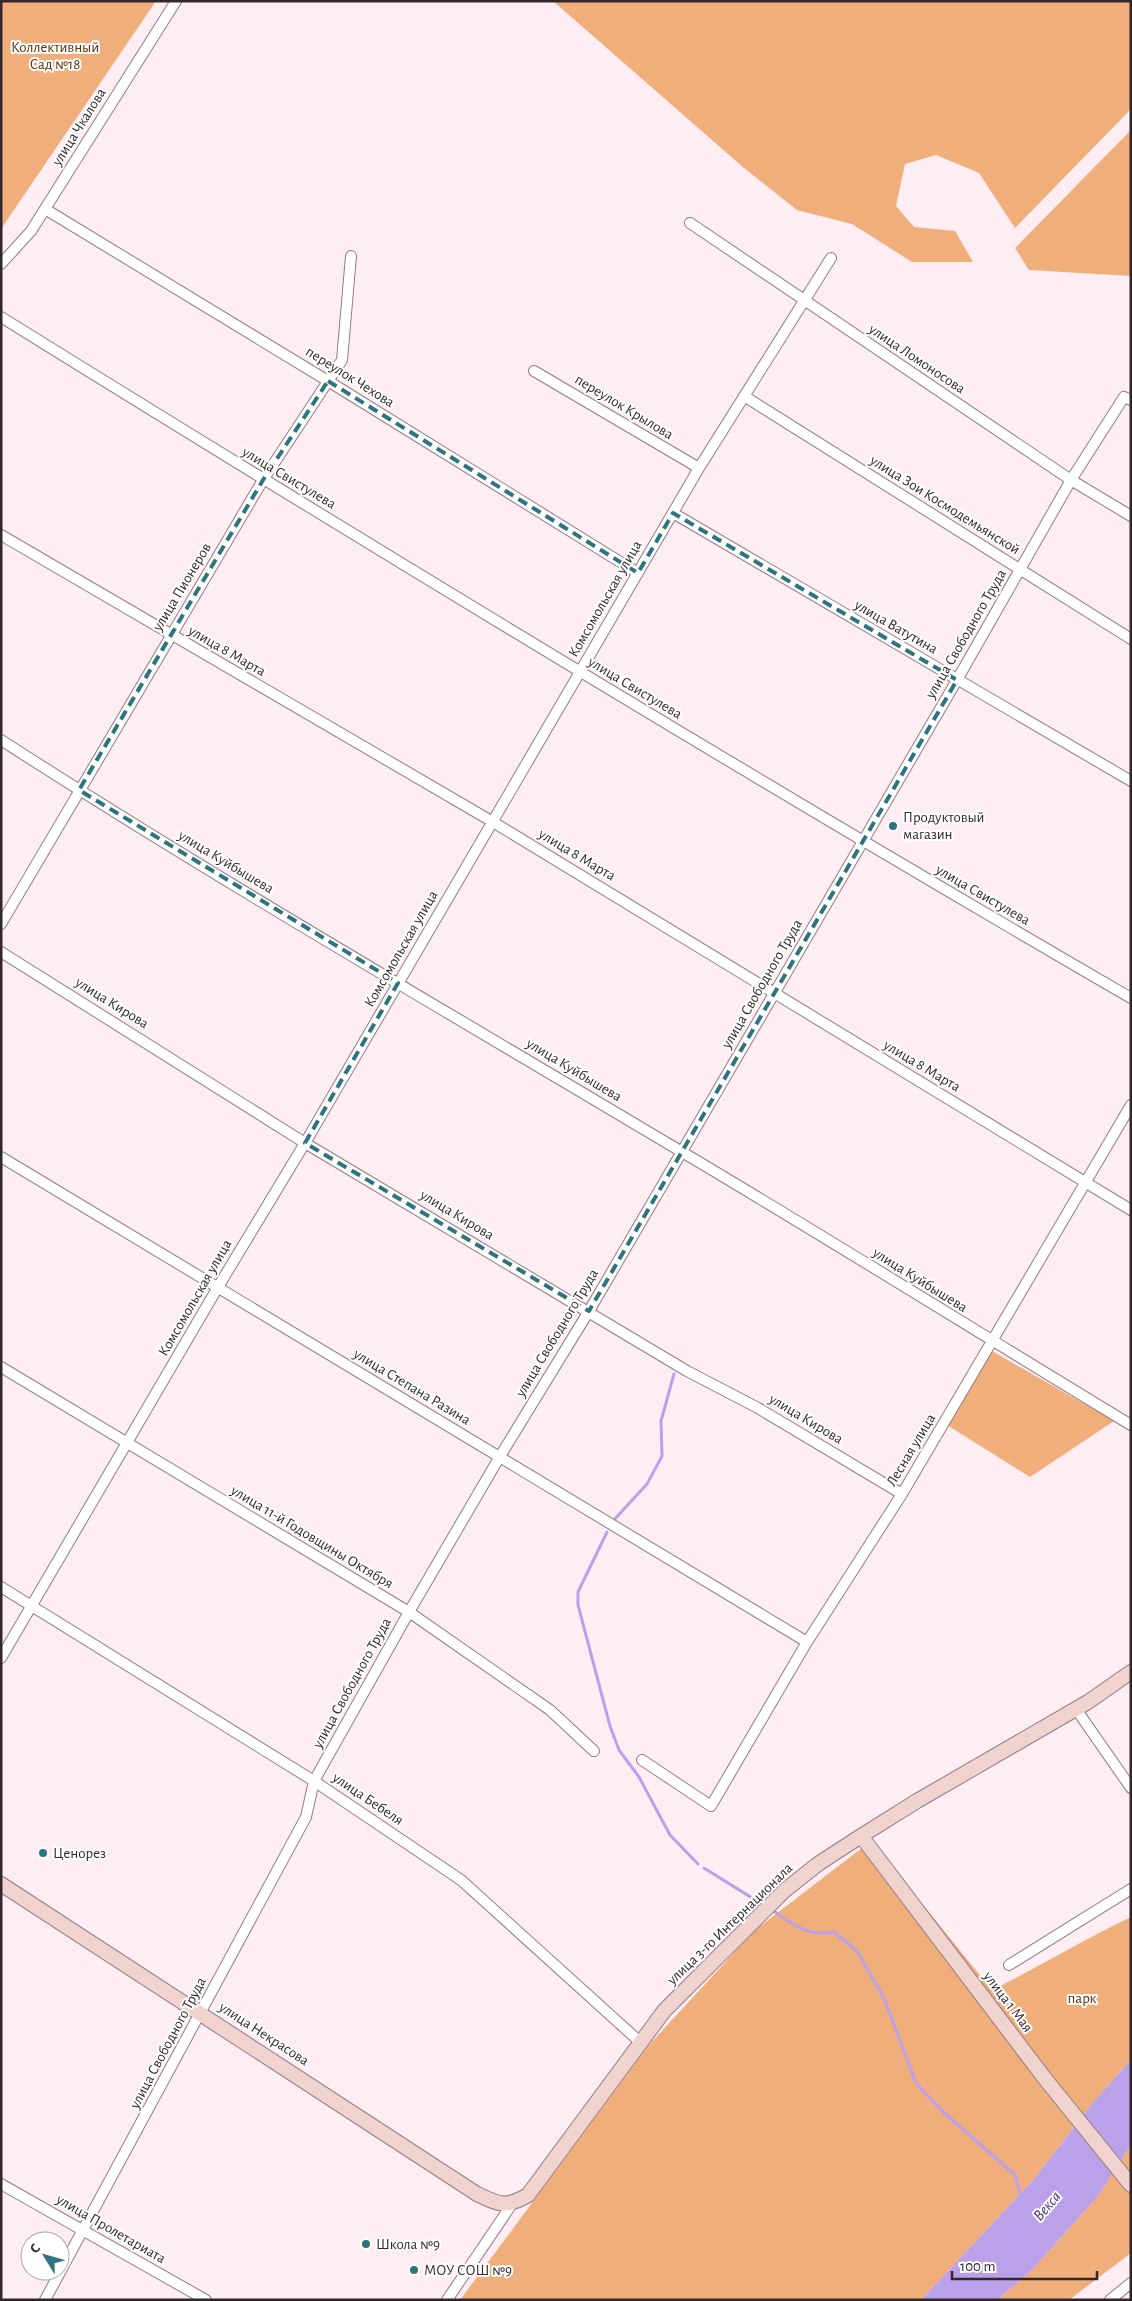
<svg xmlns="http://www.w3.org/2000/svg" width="1132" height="2301" viewBox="0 0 1132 2301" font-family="'Alegreya Sans',sans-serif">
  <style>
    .green { fill: #f0ae7b }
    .water { fill: #bba1e9 }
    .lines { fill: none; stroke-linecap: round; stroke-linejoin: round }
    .stream { stroke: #bba1e9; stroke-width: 3 }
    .street-casing { stroke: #947b82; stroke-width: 12 }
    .secondary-casing { stroke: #947b82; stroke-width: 16 }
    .street { stroke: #fff; stroke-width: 10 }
    .secondary { stroke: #f0d2ce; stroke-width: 14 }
    .marked { fill: none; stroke: #2d7381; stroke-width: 4; stroke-dasharray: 10 6; stroke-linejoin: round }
    .poi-dot { fill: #2d7381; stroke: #fff; stroke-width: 2 }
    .labels { text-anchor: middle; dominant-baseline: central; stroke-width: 4; stroke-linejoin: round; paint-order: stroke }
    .park-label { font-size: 15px; fill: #5c3108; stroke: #fff }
    .street-label { font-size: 15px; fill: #32282b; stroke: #fff }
    .poi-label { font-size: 15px; fill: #32282b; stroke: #fff; text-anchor: start }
    .water-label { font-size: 16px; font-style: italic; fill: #4b2678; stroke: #fff }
  </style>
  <rect width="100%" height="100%" fill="#feedf2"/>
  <path class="green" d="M1,1H156L1,229Z
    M553,1H1131V109L1015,228L979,173L936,155L905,164L896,206L914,227L955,231L973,262H912L852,224L797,210L744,168Z
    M1131,130V276L1029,270L1015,248Z
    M992,1351L1114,1421L1030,1477L947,1425Z
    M871,1841L992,1990C1039,1967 1083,1940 1131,1917V2060L1095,2100L1034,2179L921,2300H460L649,2045L755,1930Z
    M1131,2145V2253L1069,2300H997L1032,2270L1098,2196Z"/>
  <path class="water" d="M1131,2060V2145L1098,2196L1032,2270L997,2300H921L1034,2179L1095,2100Z"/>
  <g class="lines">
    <path class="stream" d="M613,1521L647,1484L662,1456L661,1421L674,1374
      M607,1532L578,1592V1605L610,1726L619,1750L639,1777L670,1835L698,1864
      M704,1868L765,1906
      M771,1909C791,1923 808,1938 834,1932L857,1951L884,1998L916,2083L942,2111L1015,2175L1021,2197"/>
    <g class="street-casing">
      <path id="street" d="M45,209L328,381L638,573
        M690,223L1071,480L1131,516
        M1,264L31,231L176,1
        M1,317C375,549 750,777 1131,998
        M534,371L699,468
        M744,396L1131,639
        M673,513L1131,781
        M1,535L493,822L1131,1210
        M1,740C223,883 451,1014 677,1149C829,1239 979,1333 1131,1425
        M1,924L263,480L342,360L351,256
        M1,952L305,1143L687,1371L758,1408L902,1494
        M1,1157L807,1642
        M1,1367L409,1612L550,1710L594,1751
        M1,1587L314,1781L461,1880L640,2042
        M1,1658L218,1287L305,1143L699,468L831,258
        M1076,1709L1131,1788
        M642,1760L711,1806L807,1642L902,1494L1131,1105
        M1009,1965L1131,1889
        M1,2184L206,2300
        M45,2300L306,1817L314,1781L409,1612L499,1458L589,1311L957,680L1071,480L1124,397L1131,400
        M447,2300L512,2204
        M1110,2300L1131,2283"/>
    </g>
    <g class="secondary-casing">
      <path id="secondary" d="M861,1836L1046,2080L1131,2185
        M1,1884L477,2194C500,2205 506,2208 528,2195L664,2011L784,1891L818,1864L861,1836L917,1801L1088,1702L1131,1672"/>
    </g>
    <use href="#street" class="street"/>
    <use href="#secondary" class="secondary"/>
  </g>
  <path class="marked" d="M328,381L638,573L673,513L957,680L589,1311L305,1143L398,983L79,790L263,480Z"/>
  <g class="poi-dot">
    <circle cx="893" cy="826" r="5"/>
    <circle cx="43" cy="1853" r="5"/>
    <circle cx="366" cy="2244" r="5"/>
    <circle cx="414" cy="2270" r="5"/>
  </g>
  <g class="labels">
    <g class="park-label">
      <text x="55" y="47">Коллективный<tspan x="55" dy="17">Сад №18</tspan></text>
      <text x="1082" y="1998">парк</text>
    </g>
    <g class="street-label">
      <text transform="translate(79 127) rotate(-58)">улица Чкалова</text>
      <text transform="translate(917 359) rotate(34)">улица Ломоносова</text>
      <text transform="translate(350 377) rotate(32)">переулок Чехова</text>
      <text transform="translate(624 407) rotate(31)">переулок Крылова</text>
      <text transform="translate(289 478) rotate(31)">улица Свистулева</text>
      <text transform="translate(945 505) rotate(32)">улица Зои Космодемьянской</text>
      <text transform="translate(182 587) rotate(-59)">улица Пионеров</text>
      <text transform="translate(605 599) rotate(-60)">Комсомольская улица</text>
      <text transform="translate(896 627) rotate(30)">улица Ватутина</text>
      <text transform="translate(966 634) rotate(-60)">улица Свободного Труда</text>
      <text transform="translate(227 651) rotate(30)">улица 8 Марта</text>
      <text transform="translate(635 688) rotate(31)">улица Свистулева</text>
      <text transform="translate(577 855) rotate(31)">улица 8 Марта</text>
      <text transform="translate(226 862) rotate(31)">улица Куйбышева</text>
      <text transform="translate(983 895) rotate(30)">улица Свистулева</text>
      <text transform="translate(401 949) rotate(-60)">Комсомольская улица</text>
      <text transform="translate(762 984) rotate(-60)">улица Свободного Труда</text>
      <text transform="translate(112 1003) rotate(32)">улица Кирова</text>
      <text transform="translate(922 1066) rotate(31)">улица 8 Марта</text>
      <text transform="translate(574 1070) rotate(31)">улица Куйбышева</text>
      <text transform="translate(457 1215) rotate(31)">улица Кирова</text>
      <text transform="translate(920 1280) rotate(32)">улица Куйбышева</text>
      <text transform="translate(195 1298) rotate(-60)">Комсомольская улица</text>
      <text transform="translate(557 1333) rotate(-59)">улица Свободного Труда</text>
      <text transform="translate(412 1387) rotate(31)">улица Степана Разина</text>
      <text transform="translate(806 1419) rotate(31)">улица Кирова</text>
      <text transform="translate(911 1450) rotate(-59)">Лесная улица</text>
      <text transform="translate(312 1537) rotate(31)">улица 11-й Годовщины Октября</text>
      <text transform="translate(352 1683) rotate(-61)">улица Свободного Труда</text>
      <text transform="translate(368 1799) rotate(34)">улица Бебеля</text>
      <text transform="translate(730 1924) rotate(-44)">улица 3-го Интернационала</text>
      <text transform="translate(1008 2002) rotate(53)">улица 1 Мая</text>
      <text transform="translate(264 2034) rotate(33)">улица Некрасова</text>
      <text transform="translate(168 2043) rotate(-62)">улица Свободного Труда</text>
      <text transform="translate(111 2229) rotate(30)">улица Пролетариата</text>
    </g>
    <g class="poi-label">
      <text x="903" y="817">Продуктовый<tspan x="903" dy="17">магазин</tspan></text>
      <text x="53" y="1853">Ценорез</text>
      <text x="376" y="2244">Школа №9</text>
      <text x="424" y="2270">МОУ СОШ №9</text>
    </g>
    <g class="water-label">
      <text transform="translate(1047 2206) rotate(-49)">Векса</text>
    </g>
  </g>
  <rect width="1132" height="2301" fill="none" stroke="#32282b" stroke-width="5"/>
  <g transform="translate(45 2256) rotate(307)"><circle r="24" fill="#ffffff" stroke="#ada9aa"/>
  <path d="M0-4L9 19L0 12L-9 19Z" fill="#2d7381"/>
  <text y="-8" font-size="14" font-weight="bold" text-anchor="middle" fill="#32282b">С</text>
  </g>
  <path d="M952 2271v8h145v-8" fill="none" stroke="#32282b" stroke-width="2.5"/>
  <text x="960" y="2271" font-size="15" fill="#32282b" stroke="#ffffff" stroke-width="4" paint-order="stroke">100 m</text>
</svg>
